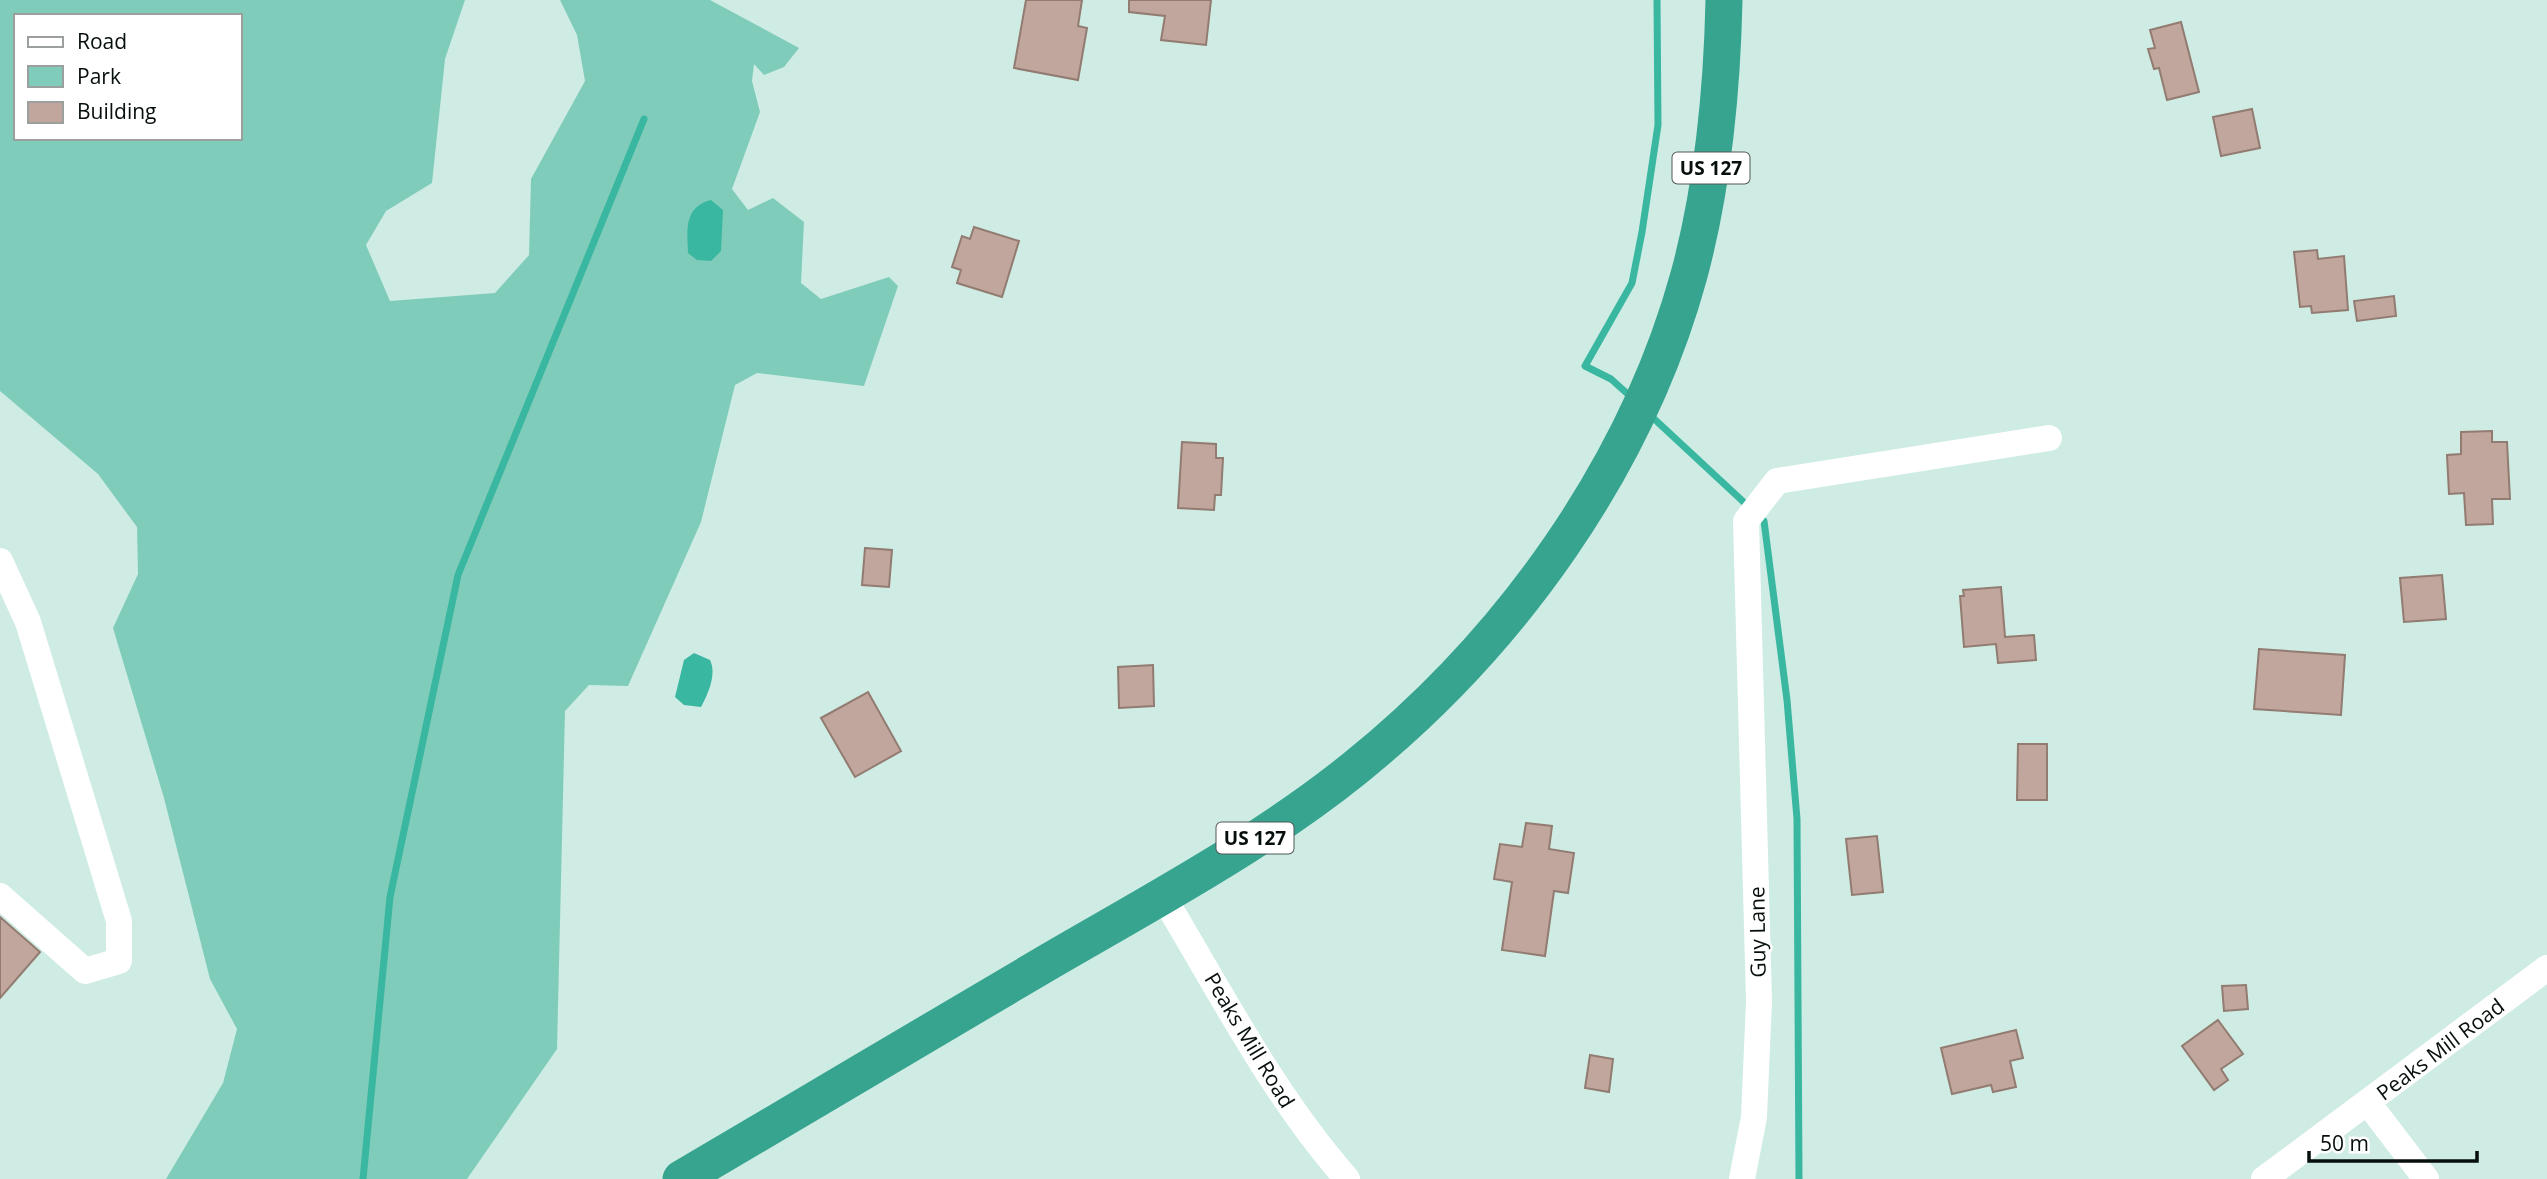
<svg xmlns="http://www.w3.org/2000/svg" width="2547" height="1179" viewBox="0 0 2547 1179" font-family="'Open Sans',sans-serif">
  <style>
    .green { fill: #80ccba; fill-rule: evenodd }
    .water { fill: #3ab7a0 }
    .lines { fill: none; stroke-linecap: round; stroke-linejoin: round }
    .stream { stroke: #3ab7a0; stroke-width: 7 }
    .building { fill: #c0a69c; stroke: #927b71; stroke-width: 2 }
    .minor { stroke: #fff; stroke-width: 26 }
    .highway { stroke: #36a48f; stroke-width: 37 }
    .labels { text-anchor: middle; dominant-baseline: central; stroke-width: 5; stroke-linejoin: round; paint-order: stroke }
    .shield { fill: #fff; stroke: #515756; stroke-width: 2 }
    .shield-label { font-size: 19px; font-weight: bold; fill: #060f0d }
    .street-label { font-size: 21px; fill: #060f0d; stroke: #fff }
  </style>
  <rect width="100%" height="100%" fill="#ceece4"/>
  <path class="green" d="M0,0H465L445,59L432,183L386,211L366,245L390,301L495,293L529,255L531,179L585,81L577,35L560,0H710L799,48L784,67L764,75L754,64L752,81L760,112L732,189L748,210L773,198L804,222L801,283L821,299L889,277L898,286L864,386L757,373L735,385L701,522L628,686L589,685L565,711L557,1049L467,1179H166L223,1083L237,1029L210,979L164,798L113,628L138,574L137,527L98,474L0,391ZM16,16H240V138H16Z"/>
  <path class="water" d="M711,200L723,210L721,251L711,261L697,260L688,253C687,229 684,207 711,200Z
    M694,653L710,660C717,674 708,694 701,707L684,705L675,697L684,660Z"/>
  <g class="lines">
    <path class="stream" d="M1631,397L1611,379L1585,366L1632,283L1642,232L1658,125L1657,0
      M1650,415L1749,507
      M1758,515L1764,521L1787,700L1797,819L1799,1179
      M363,1179L390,897L458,575L644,119"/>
  </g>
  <path class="building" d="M1026,0H1082L1078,26L1087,28L1078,80L1014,68Z
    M1129,0H1211L1206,45L1161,40L1165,16L1129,12Z
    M2181,22L2199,92L2167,100L2159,68L2154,69L2148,49L2155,48L2150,30Z
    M2252,109L2260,148L2221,156L2213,117Z
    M974,227L1019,241L1002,297L957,283L961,270L952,267L962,236L970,239Z
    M2317,250L2318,259L2344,256L2348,310L2312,313L2311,306L2300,307L2294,252Z
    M2394,296L2396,316L2357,321L2354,301Z
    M2492,431V442H2507L2510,499H2492L2493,524L2466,525L2464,493L2449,494L2447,455L2461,454V432Z
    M1182,442L1216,444V458H1223L1221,495H1215L1214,510L1178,508Z
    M865,548L892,550L889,587L862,585Z
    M2442,575L2446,619L2404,622L2400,578Z
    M2001,587L2005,637L2034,635L2036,660L1998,663L1996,644L1964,647L1960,596H1964L1963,590Z
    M2259,649L2345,655L2341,715L2254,709Z
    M1153,665L1154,706L1119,708L1118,667Z
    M868,692L901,751L855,777L821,718Z
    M2018,744H2047V800H2017Z
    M1526,823L1552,826L1549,849L1574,853L1568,893L1554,891L1545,956L1502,950L1512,882L1494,879L1500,844L1522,847Z
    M1877,836L1883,892L1852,895L1846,839Z
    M0,917L40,952L0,998Z
    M2246,985L2248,1009L2224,1011L2222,986Z
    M2218,1020L2243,1054L2221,1069L2228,1080L2214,1090L2182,1046Z
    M2016,1030L2023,1058L2010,1061L2016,1087L1993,1092L1991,1085L1952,1094L1941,1048Z
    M1590,1055L1613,1059L1609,1092L1585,1088Z"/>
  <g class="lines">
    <path class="minor" d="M0,561L28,622L119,921V961L85,971L0,896
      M1162,895C1221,992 1272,1094 1347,1179
      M2368,1103L2426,1179
      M1742,1179L1754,1117L1759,1001L1746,521L1777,481L2049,438
      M2264,1179L2547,968"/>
    <path class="highway" d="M681,1179C804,1106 927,1034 1050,961C1153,901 1262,843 1355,768C1510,643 1636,468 1689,275C1713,186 1722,92 1724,0"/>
  </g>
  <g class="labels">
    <g class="shield">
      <rect x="1672.5" y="152.5" width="77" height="31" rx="5"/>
      <rect x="1216.5" y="822.5" width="77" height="31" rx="5"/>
    </g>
    <g class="shield-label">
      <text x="1711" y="168">US 127</text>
      <text x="1255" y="838">US 127</text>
    </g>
    <g class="street-label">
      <text transform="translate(1757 932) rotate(-91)">Guy Lane</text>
      <text transform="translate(1250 1040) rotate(59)">Peaks Mill Road</text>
      <text transform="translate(2440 1049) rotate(-37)">Peaks Mill Road</text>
    </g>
  </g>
  <rect x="14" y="14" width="228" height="126" fill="#ffffff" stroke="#9b9f9e" stroke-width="2"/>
  <rect x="28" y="37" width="35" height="10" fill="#ffffff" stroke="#9b9f9e" stroke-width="2"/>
  <text x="77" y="49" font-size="21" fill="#060f0d">Road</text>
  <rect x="28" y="66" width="35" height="21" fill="#80ccba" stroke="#9b9f9e" stroke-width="2"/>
  <text x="77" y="84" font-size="21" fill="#060f0d">Park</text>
  <rect x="28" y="102" width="35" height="21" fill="#c0a69c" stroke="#9b9f9e" stroke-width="2"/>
  <text x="77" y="119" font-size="21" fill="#060f0d">Building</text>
  <path d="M2309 1151v10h168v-10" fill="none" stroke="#060f0d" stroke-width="3.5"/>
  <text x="2320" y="1151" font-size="21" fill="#060f0d" stroke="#ffffff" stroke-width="5" paint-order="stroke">50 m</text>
</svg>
